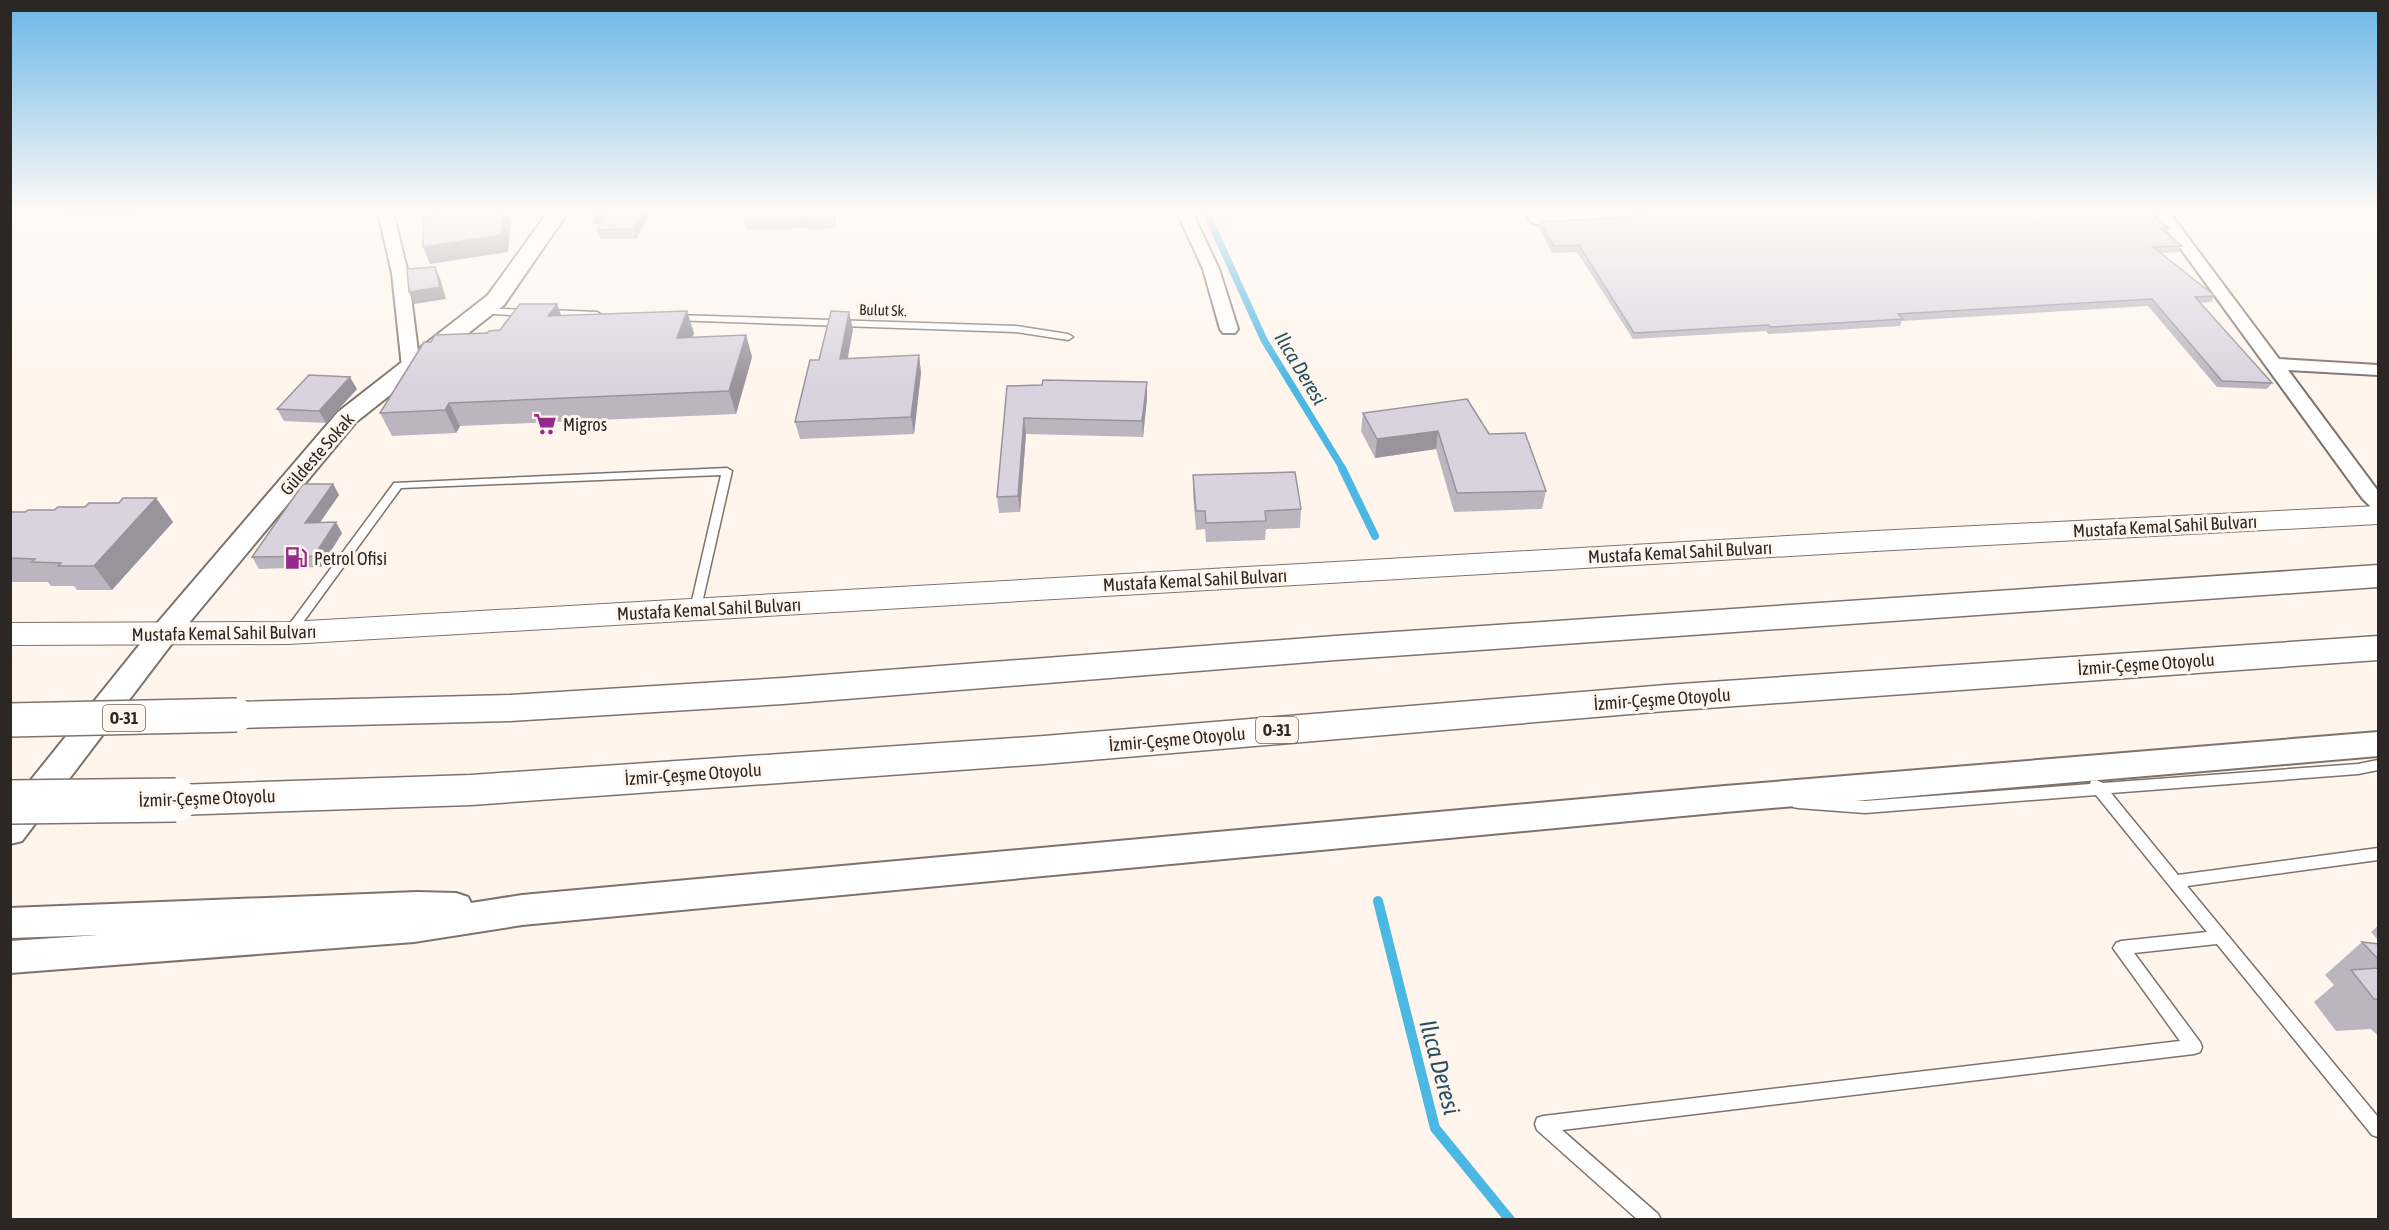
<svg xmlns="http://www.w3.org/2000/svg" width="2389" height="1230" viewBox="0 0 2389 1230" font-family="'Asap Condensed',sans-serif">
  <style>
    .lines { fill: none; stroke-linecap: round; stroke-linejoin: round }
    .stream-far2 { stroke: #4ab8e3; stroke-width: 7 }
    .stream-far1 { stroke: #4ab8e3; stroke-width: 8 }
    .stream { stroke: #4ab8e3; stroke-width: 10 }
    .service-casing { stroke: #7e736b; stroke-width: 3 }
    .minor-casing { stroke: #7e736b; stroke-width: 4 }
    .tertiary-casing { stroke: #7e736b; stroke-width: 4 }
    .secondary-casing { stroke: #7e736b; stroke-width: 2 }
    .motorway-casing { stroke: #7e736b; stroke-width: 3 }
    .service { fill: #fff; fill-rule: evenodd }
    .minor { fill: #fff; fill-rule: evenodd }
    .tertiary { fill: #fff; fill-rule: evenodd }
    .secondary { fill: #fff; fill-rule: evenodd }
    .motorway { fill: #fff; fill-rule: evenodd }
    .motorway-bridge-far1-casing { stroke: #7e736b; stroke-width: 36; stroke-linecap: butt }
    .motorway-bridge-casing { stroke: #7e736b; stroke-width: 46; stroke-linecap: butt }
    .motorway-bridge-far1 { stroke: #fff; stroke-width: 33 }
    .motorway-bridge { stroke: #fff; stroke-width: 43 }
    .wall { fill: #bbb5c0 }
    .shaded-wall { fill: #99949c }
    .building { fill: #dad3df; stroke: #99949c; stroke-width: 1.5 }
    .labels { text-anchor: middle; dominant-baseline: central; stroke-width: 6; stroke-linejoin: round; paint-order: stroke }
    .far-street-label { font-size: 15px; fill: #2c2724; stroke: #fff5ed }
    .shield { fill: #fff5ed; stroke: #6b6560; stroke-width: 1.5 }
    .shield-label { font-size: 16px; font-weight: bold; fill: #2c2724 }
    .poi-label { font-size: 18px; fill: #2c2724; stroke: #fff5ed; text-anchor: start }
    .street-label { font-size: 18px; fill: #2c2724; stroke: #fff5ed }
    .water-label { font-size: 20px; font-style: italic; fill: #225062; stroke: #fff5ed }
    .near-water-label { font-size: 24px; font-style: italic; fill: #225062; stroke: #fff5ed }
  </style>
  <rect width="100%" height="100%" fill="#fff5ed"/>
  <g class="lines">
    <path class="stream-far2" d="M1206,212L1264,340L1343,469"/>
    <path class="stream-far1" d="M1342,468L1375,536"/>
    <path class="stream" d="M1378,901L1435,1128L1510,1220"/>
    <g class="service-casing">
      <path id="service" d="M482,308L528,310L533,313L528,316L479,313L477,311Z
        M546,310L597,312L602,315L597,318L543,315V311Z
        M675,315L1016,326L1068,334L1073,337L1068,340L1016,332L672,320V316Z
        M727,468L732,471L700,612H692L690,609L721,475L401,488L293,636L289,637L283,633L394,483Z
        M2378,760V770L2358,774L2111,793L2178,875L2378,848V860L2187,886L2378,1117V1137L2372,1135L2217,944L2134,953L2200,1042L2202,1047L2200,1052L2194,1054L1562,1130L1658,1214L1661,1220H1638L1537,1130L1535,1124L1537,1118L1543,1116L2180,1041L2113,948L2116,943L2121,941L2207,932L2096,795L1865,813L1798,808L1793,807L1791,803L1793,799L1798,798L1865,801L2090,784L2091,781L2096,780L2103,783L2358,764Z"/>
    </g>
    <g class="minor-casing">
      <path id="minor" d="M378,212H393L408,273L420,367L417,371H405L402,367L392,273Z
        M1177,212H1192L1219,269L1238,329L1235,333H1223L1220,329L1203,269Z
        M1524,212H1539L1540,214L1646,212L1638,217L1536,224L1531,222Z
        M2154,212H2169L2279,359L2378,365V375L2288,370L2378,491V508L2371,507L2362,498Z"/>
    </g>
    <g class="tertiary-casing">
      <path id="tertiary" d="M548,212H568L504,305L356,422L173,642L22,841L10,844V806L153,628L338,412L488,295Z
        M2378,732V756L1725,812L522,925L414,942L10,973V941L98,935L10,938V908L417,892L456,893L468,897L471,903L522,895L1725,786Z"/>
    </g>
    <g class="secondary-casing">
      <path id="secondary" d="M2378,506V524L1875,551L289,644L10,645V623L289,622L1875,531Z"/>
    </g>
    <g class="motorway-casing">
      <path id="motorway" d="M2378,565V587L1335,660L783,704L510,721L237,728L224,724L219,715L224,706L237,702L510,695L783,678L1335,636Z
        M2378,636V660L1666,711L1044,764L471,805L176,815L163,811L157,800L163,789L176,785L471,775L1044,736L1666,685Z"/>
    </g>
    <use href="#service" class="service"/>
    <use href="#minor" class="minor"/>
    <use href="#tertiary" class="tertiary"/>
    <use href="#secondary" class="secondary"/>
    <use href="#motorway" class="motorway"/>
    <g class="motorway-bridge-far1-casing">
      <path id="motorway-bridge-far1" d="M10,720L237,715
        M58,801L176,800"/>
    </g>
    <g class="motorway-bridge-casing">
      <path id="motorway-bridge" d="M10,802L176,800"/>
    </g>
    <use href="#motorway-bridge-far1" class="motorway-bridge-far1"/>
    <use href="#motorway-bridge" class="motorway-bridge"/>
  </g>
  <path class="wall" d="M64,212H143L140,215L68,217Z
    M744,212H836L835,228L807,230V228L747,230L744,218Z
    M650,214L636,239H600L597,230L601,224H594L591,215Z
    M1628,214L2169,228L2166,233L2182,246L2179,252L2160,253L2215,296L2211,302L2200,303L2272,383L2267,389L2217,387L2148,306L1902,321L1900,326L1768,334L1766,331L1633,339L1577,252L1552,253L1539,228L1540,222L1627,218Z
    M557,304L561,316L694,333L692,337L746,335L752,357L736,414L460,426L456,433L392,436L380,413L431,342L500,330Z
    M853,329L848,358L919,355L921,373L914,434L800,439L795,422L819,360Z
    M1007,386L1147,398L1143,437L1026,434L1020,512L999,513L997,497Z
    M357,389L326,423L284,421L277,409Z
    M1363,413L1489,434L1546,491L1542,509L1454,512L1436,449L1375,458L1361,431Z
    M1193,475L1301,509L1300,528L1266,529L1265,540L1206,542L1205,529L1196,530L1193,494Z
    M333,484L339,495L320,522L342,533L321,567L259,569L252,557Z
    M156,498L173,522L112,590H77L74,586H51L48,582H10V512H25L54,510Z
    M2379,925V941L2371,932Z
    M2362,942L2379,944V1037L2371,1029L2336,1031L2314,1002L2334,985L2325,975Z"/>
  <path class="shaded-wall" d="M503,212H507L511,220L508,252L430,264L423,247Z
    M643,212H649L650,214L636,239L633,229Z
    M833,212H836L835,228L833,216Z
    M608,213L611,222L594,224L591,215Z
    M435,267L440,278L446,299L414,304L409,292Z
    M557,304L565,326L548,316Z
    M687,311L694,333L684,360L677,338Z
    M849,312L853,329L844,376L840,359Z
    M746,335L752,357L736,414L729,391Z
    M919,355L921,373L914,434L911,417Z
    M350,377L357,389L326,423L319,411Z
    M1147,382V398L1143,437L1142,421Z
    M449,403L460,426L456,433L445,410Z
    M1024,418L1026,434L1020,512L1018,496Z
    M1438,431L1436,449L1375,458L1377,439Z
    M333,484L339,495L312,534L305,523Z
    M156,498L173,522L112,590L94,566Z
    M336,522L342,533L321,567L314,556Z"/>
  <path class="building" d="M450,212H503L501,235L423,247L424,216Z
    M591,212H643L633,229L597,230L608,213L591,215Z
    M744,212H833V216L805,219V217L744,218Z
    M1682,212H2148L2169,228H2160L2182,246L2153,247L2215,296L2195,297L2272,383L2222,381L2152,299L1898,314L1903,319L1770,327L1769,325L1634,333L1579,245L1554,246L1540,222L1630,217L1628,214Z
    M435,267L440,287L409,292L407,269Z
    M520,304H557L548,316L687,311L677,338L746,335L729,391L449,403L445,410L380,413L424,342H431L435,335L487,333L489,331L500,330Z
    M831,311L849,312L840,359L919,355L911,417L795,422L810,360H819Z
    M309,375L350,377L319,411L277,409Z
    M1043,380L1147,382L1142,421L1024,418L1018,496L997,497L1007,386L1042,385Z
    M1467,399L1489,434L1525,433L1546,491L1457,493L1438,431L1377,439L1363,413Z
    M1295,472L1301,509L1265,511L1266,521L1206,523L1205,511H1196L1193,475Z
    M303,484H333L305,523L336,522L314,556L252,557Z
    M123,498H156L94,566H58L61,563L32,562L35,559L10,558V512H25L28,510H54L58,507H85L89,503H119Z
    M2362,942L2379,944V960Z
    M2379,968V999H2374L2351,970Z"/>
  <linearGradient id="sky" x2="0" y2="1"><stop stop-color="#69b6e6"/><stop offset="0.55" stop-color="#fffaf7"/><stop offset="1" stop-color="#fffaf7" stop-opacity="0"/></linearGradient>
  <rect width="2389" height="384" fill="url(#sky)"/>
  <defs>
    <g id="supermarket-bare" transform="scale(1.8)"><path d="M-6-5.5h2.5l.6 2H6L4.5 2H-2.5L-4.4-4H-6ZM-1.5 3.2a1.3 1.3 0 1 0 .1 0ZM3 3.2a1.3 1.3 0 1 0 .1 0Z" fill="#952a8c" stroke="#fff5ed" stroke-width="2.5" paint-order="stroke"/></g>
    <g id="fuel-bare" transform="scale(1.8)"><path d="M-5.5-6h7V0h2V4h1.3V-2.5L3-4.5l.8-.8L6-3V5H2.5V1h-1V6h-7ZM-4.2-4.7v3.2H.2V-4.7Z" fill="#952a8c" stroke="#fff5ed" stroke-width="2.5" paint-order="stroke"/></g>
  </defs>
  <g fill-rule="evenodd">
    <use href="#supermarket-bare" x="545" y="424"/>
    <use href="#fuel-bare" x="296" y="558"/>
  </g>
  <g class="labels">
    <g class="far-street-label">
      <text transform="translate(883 310) rotate(2)">Bulut Sk.</text>
    </g>
    <g class="shield">
      <rect x="103" y="705" width="42" height="26" rx="4.5"/>
      <rect x="1256" y="717" width="42" height="26" rx="4.5"/>
    </g>
    <g class="shield-label">
      <text x="124" y="718">O-31</text>
      <text x="1277" y="730">O-31</text>
    </g>
    <g class="poi-label">
      <text x="563" y="424">Migros</text>
      <text x="314" y="558">Petrol Ofisi</text>
    </g>
    <g class="street-label">
      <text transform="translate(317 454) rotate(-49)">Güldeste Sokak</text>
      <text transform="translate(2165 526) rotate(-3)">Mustafa Kemal Sahil Bulvarı</text>
      <text transform="translate(1680 552) rotate(-3)">Mustafa Kemal Sahil Bulvarı</text>
      <text transform="translate(1195 580) rotate(-3)">Mustafa Kemal Sahil Bulvarı</text>
      <text transform="translate(709 609) rotate(-3)">Mustafa Kemal Sahil Bulvarı</text>
      <text transform="translate(224 633) rotate(-1)">Mustafa Kemal Sahil Bulvarı</text>
      <text transform="translate(2146 664) rotate(-4)">İzmir-Çeşme Otoyolu</text>
      <text transform="translate(1662 699) rotate(-4)">İzmir-Çeşme Otoyolu</text>
      <text transform="translate(1177 739) rotate(-5)">İzmir-Çeşme Otoyolu</text>
      <text transform="translate(693 774) rotate(-4)">İzmir-Çeşme Otoyolu</text>
      <text transform="translate(207 798) rotate(-2)">İzmir-Çeşme Otoyolu</text>
    </g>
    <g class="water-label">
      <text transform="translate(1301 368) rotate(59)">Ilıca Deresi</text>
    </g>
    <g class="near-water-label">
      <text transform="translate(1440 1067) rotate(75)">Ilıca Deresi</text>
    </g>
  </g>
  <rect width="2389" height="1230" fill="none" stroke="#2c2724" stroke-width="24"/>
</svg>
